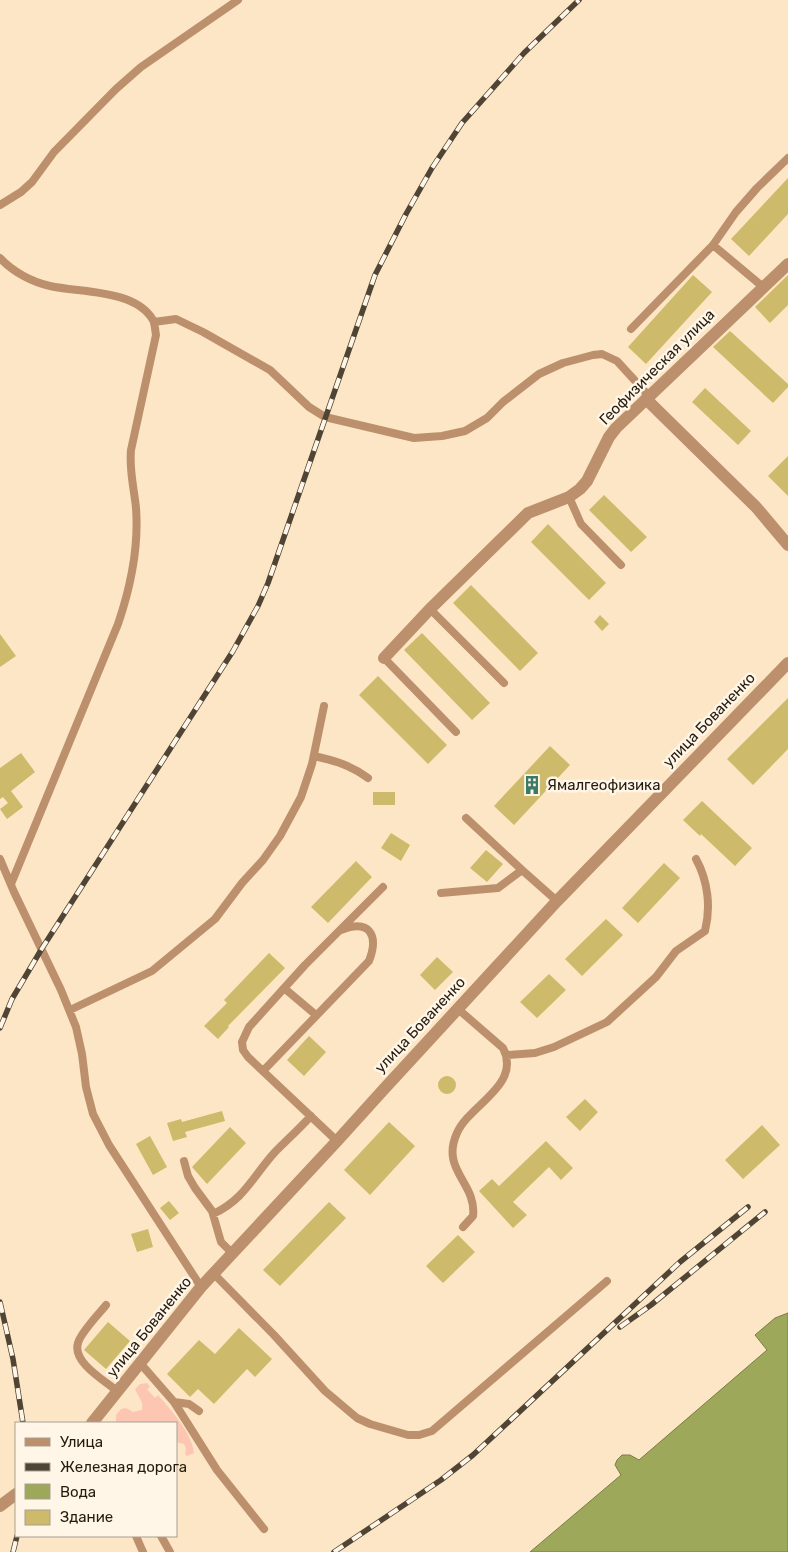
<svg xmlns="http://www.w3.org/2000/svg" width="788" height="1552" viewBox="0 0 788 1552" font-family="Rubik,sans-serif">
  <style>
    .green { fill: #fdc6b2 }
    .water { fill: #9ea85a; stroke: #797e44 }
    .building { fill: #cdba6a }
    .lines { fill: none; stroke-linecap: round; stroke-linejoin: round }
    .service { stroke: #bd906d; stroke-width: 8 }
    .minor { stroke: #bd906d; stroke-width: 12 }
    .tertiary { stroke: #bd906d; stroke-width: 12 }
    .rail-casing { stroke: #504534; stroke-width: 5.5 }
    .rail { stroke: #fff6e8; stroke-width: 4; stroke-dasharray: 11; stroke-linecap: butt }
    .labels { text-anchor: middle; dominant-baseline: central; stroke-width: 5; stroke-linejoin: round; paint-order: stroke }
    .street-label { font-size: 15px; fill: #241c0f; stroke: #fff6e8 }
    .poi-label { font-size: 15px; fill: #241c0f; stroke: #fff6e8; text-anchor: start }
  </style>
  <rect width="100%" height="100%" fill="#fde6c5"/>
  <path class="green" d="M147,1383L150,1387L147,1389L155,1398L158,1395C171,1410 192,1433 194,1453L187,1456L185,1454L186,1449L184,1444L176,1442V1423H116V1415L121,1409L126,1408L133,1412L142,1410C144,1401 138,1397 135,1389L140,1384Z"/>
  <path class="water" d="M788,1313V1552H530L621,1475L615,1465L617,1460L622,1455H630L639,1460L767,1350L755,1335L775,1318Z"/>
  <path class="building" d="M788,178V214L749,256L731,239Z
    M693,275L712,292L646,364L628,347Z
    M788,275V305L770,323L755,307Z
    M730,331L788,384V387L773,403L713,347Z
    M705,388L751,431L738,445L692,402Z
    M788,456V496L768,476Z
    M604,495L647,537L631,552L589,510Z
    M548,524L606,583L589,600L531,542Z
    M471,585L538,653L520,671L453,603Z
    M600,615L609,624L602,631L594,622Z
    M422,633L490,703L472,720L404,650Z
    M0,634L16,656L0,667Z
    M378,676L447,745L428,764L359,695Z
    M788,698V749L753,785L727,759Z
    M550,746L570,765L514,825L494,806Z
    M21,753L35,772L11,791L23,807L7,819L0,809L8,803L3,797L0,799V768Z
    M373,792H395V805H373Z
    M702,801L752,848L735,866L701,834L700,836L683,820Z
    M391,833L410,845L401,861L381,848Z
    M486,850L503,864L487,882L470,868Z
    M356,861L372,877L328,923L311,907Z
    M664,863L680,878L638,923L622,908Z
    M606,919L623,935L582,976L565,959Z
    M269,953L285,968L228,1026L229,1027L218,1039L204,1026L227,1003L224,1000Z
    M437,957L453,972L435,990L420,975Z
    M549,974L566,990L537,1018L520,1002Z
    M309,1036L326,1052L304,1076L287,1060Z
    M438 1085a9 9 0 1 1 18 0a9 9 0 1 1-18 0Z
    M585,1099L598,1112L580,1131L566,1117Z
    M222,1111L225,1121L185,1132L187,1137L173,1141L167,1123L181,1119L182,1122Z
    M389,1122L415,1146L370,1195L344,1170Z
    M762,1125L780,1145L743,1179L725,1160Z
    M230,1127L246,1143L207,1184L192,1167Z
    M150,1136L167,1167L153,1175L136,1144Z
    M546,1141L573,1168L561,1180L549,1167L513,1202L527,1215L513,1228L479,1191L492,1179L499,1186Z
    M169,1201L179,1213L170,1220L160,1208Z
    M329,1202L346,1218L280,1286L263,1270Z
    M148,1229L153,1247L137,1252L131,1234Z
    M458,1235L475,1252L443,1283L426,1266Z
    M108,1322L130,1341L106,1369L84,1350Z
    M239,1328L272,1359L255,1377L247,1369L214,1404L198,1389L190,1397L167,1374L199,1340L215,1354Z"/>
  <g class="lines">
    <path class="service" d="M0,205L21,192L32,182L54,152L116,89L141,67L238,0
      M713,245L736,212L757,188L788,158
      M0,258C13,272 32,282 50,286C81,293 135,289 153,320C155,324 155,330 156,335L131,450C129,470 134,488 136,508C139,548 131,586 118,624L11,884
      M154,322L176,319L203,332L270,370L309,407L325,417L414,438L442,436L465,431L487,418L503,402L539,374L563,363L593,355L602,354L617,361L649,396
      M631,329L713,245L763,287
      M569,497L581,524L621,565
      M430,609L504,683
      M384,658L456,732
      M314,756C336,761 350,765 368,778
      M466,818L522,870
      M0,859L14,892L61,990L76,1027L82,1054L86,1087L93,1114L109,1145L201,1287
      M441,893L498,888L522,870L557,901
      M284,988L316,1015
      M458,1009L503,1048C522,1085 469,1105 457,1133C440,1170 477,1183 473,1216L463,1227
      M70,1010L152,971L215,919L242,883L263,860L280,836L301,797L312,764L324,706
      M507,1055L535,1053L554,1047L607,1022L656,977L676,951L705,931C711,907 708,881 696,859
      M263,1071L369,961C379,935 370,919 341,930
      M337,1141L248,1057L243,1050L242,1042L249,1027L305,965L383,887
      M184,1161L188,1176L195,1188L212,1211L221,1242L232,1253
      M213,1214C245,1199 253,1176 275,1152C287,1140 299,1129 311,1116
      M214,1274L274,1335L325,1391L357,1418L370,1424L408,1435H419L432,1431L607,1281
      M106,1305C99,1314 81,1332 78,1343C72,1362 104,1380 117,1391
      M140,1363L174,1402L217,1470L264,1529
      M174,1402L189,1404L199,1411
      M136,1536L143,1552
      M161,1536L170,1552"/>
    <path class="minor" d="M646,399L756,507L788,545
      M384,658L430,609L528,513L569,497L580,489L587,481L609,437L616,428L788,264"/>
    <path class="tertiary" d="M92,1423L201,1287L228,1258L337,1141L384,1089L557,901L788,663
      M0,1506L16,1494"/>
    <g class="rail-casing">
      <path id="rail" d="M0,1028L12,999L41,950L233,651L258,606L268,583L375,275L406,214L432,168L462,123L524,53L579,0
        M0,1302L13,1359L23,1423
        M620,1327L651,1305L765,1212
        M13,1552L17,1536
        M334,1552L441,1480L473,1455L680,1262L748,1207"/>
    </g>
    <use href="#rail" class="rail"/>
  </g>
  <defs>
    <g id="building-bare" transform="scale(1.5)"><path d="M-4-6H4V6H1V3H-1V6H-4ZM-2.5-4.3h1.7v1.8h-1.7ZM.8-4.3h1.7v1.8H.8ZM-2.5-1h1.7V.8h-1.7ZM.8-1h1.7V.8H.8Z" fill="#3b7a67" stroke="#fff6e8" stroke-width="2.5" paint-order="stroke"/></g>
  </defs>
  <g fill-rule="evenodd">
    <use href="#building-bare" x="532" y="785"/>
  </g>
  <g class="labels">
    <g class="street-label">
      <text transform="translate(657 367) rotate(-45)">Геофизическая улица</text>
      <text transform="translate(709 720) rotate(-46)">улица Бованенко</text>
      <text transform="translate(420 1025) rotate(-47)">улица Бованенко</text>
      <text transform="translate(149 1327) rotate(-51)">улица Бованенко</text>
    </g>
    <g class="poi-label">
      <text x="547" y="785">Ямалгеофизика</text>
    </g>
  </g>
  <rect x="15" y="1422" width="162" height="115" fill="#fff6e8" stroke="#a79f91"/>
  <rect x="25" y="1438" width="25" height="8" fill="#bd906d" stroke="#a79f91"/>
  <text x="60" y="1447" font-size="15" fill="#241c0f">Улица</text>
  <rect x="25" y="1463" width="25" height="8" fill="#504534" stroke="#a79f91"/>
  <text x="60" y="1472" font-size="15" fill="#241c0f">Железная дорога</text>
  <rect x="25" y="1484" width="25" height="15" fill="#9ea85a" stroke="#a79f91"/>
  <text x="60" y="1497" font-size="15" fill="#241c0f">Вода</text>
  <rect x="25" y="1510" width="25" height="15" fill="#cdba6a" stroke="#a79f91"/>
  <text x="60" y="1522" font-size="15" fill="#241c0f">Здание</text>
</svg>
